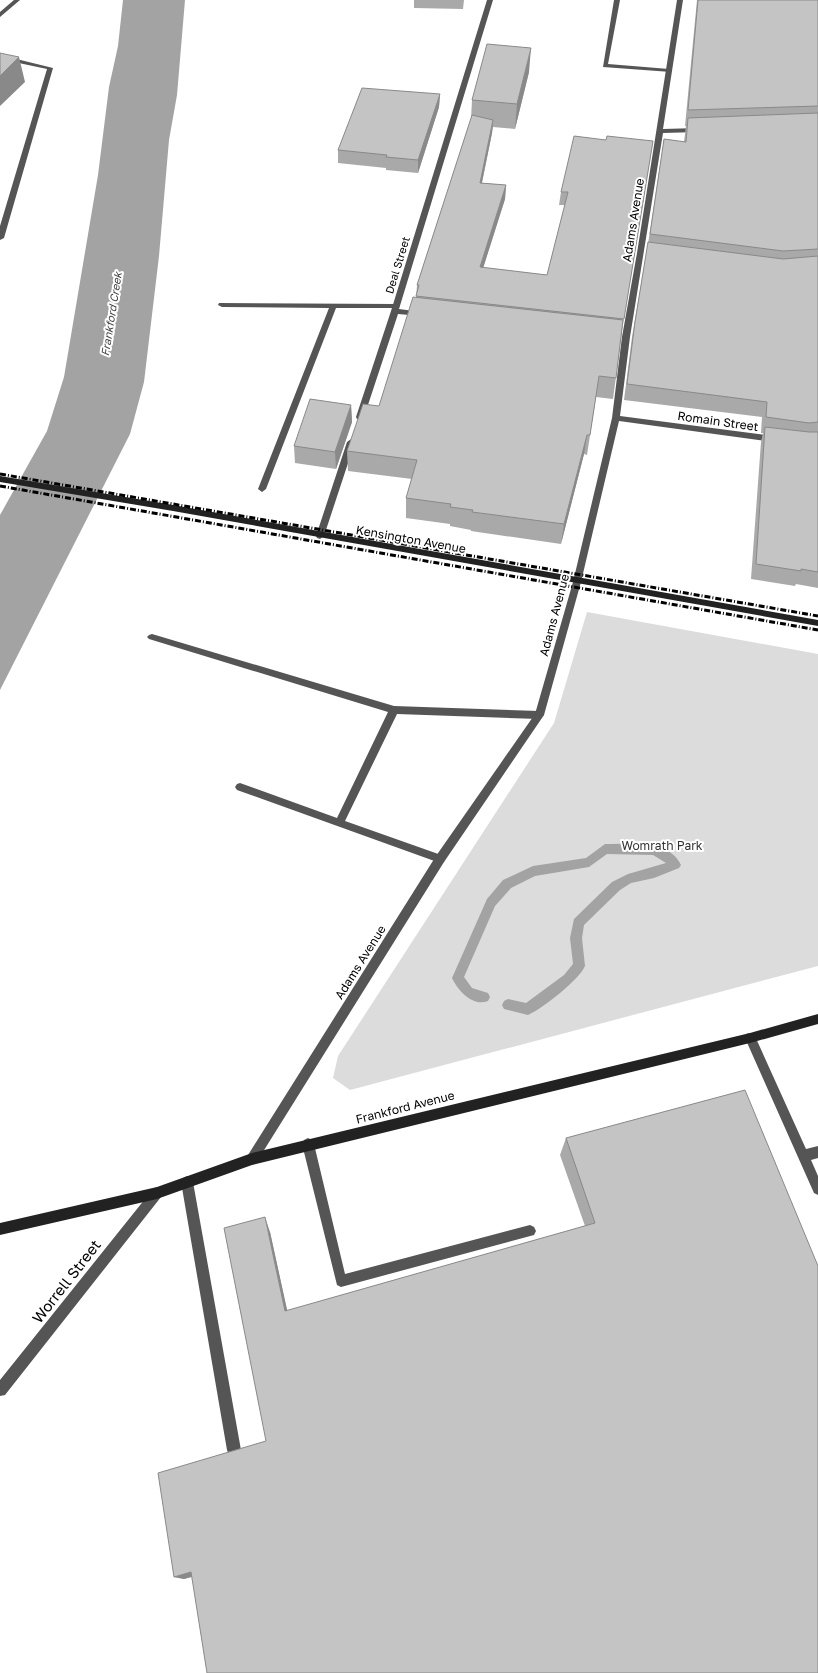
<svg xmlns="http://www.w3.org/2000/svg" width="818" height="1673" viewBox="0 0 818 1673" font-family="'Golos Text',sans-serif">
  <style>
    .green { fill: #dcdcdc }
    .water { fill: #a3a3a3 }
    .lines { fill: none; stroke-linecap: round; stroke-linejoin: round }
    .stream { fill: #a3a3a3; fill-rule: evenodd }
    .lane { fill: #555; fill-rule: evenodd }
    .street { fill: #555; fill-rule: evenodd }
    .secondary { fill: #222; fill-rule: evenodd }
    .rail { stroke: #000; stroke-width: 3; stroke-dasharray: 6 2 1 2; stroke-linecap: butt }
    .wall { fill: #a9a9a9 }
    .shaded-wall { fill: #898989 }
    .building { fill: #c4c4c4; stroke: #898989 }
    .labels { text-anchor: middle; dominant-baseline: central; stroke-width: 4; stroke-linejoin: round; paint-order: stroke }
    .far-street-label { font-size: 11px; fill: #000; stroke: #fff }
    .far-water-label { font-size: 11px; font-style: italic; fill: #444; stroke: #fff }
    .street-label { font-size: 12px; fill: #000; stroke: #fff }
    .park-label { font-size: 12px; fill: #333; stroke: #fff }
    .near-street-label { font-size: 15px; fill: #000; stroke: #fff }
  </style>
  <rect width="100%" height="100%" fill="#fff"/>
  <path class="green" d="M587,612L818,654V966L350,1090L333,1078L338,1056L554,723Z"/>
  <path class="water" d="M123,0H185L177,95L169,140L159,256L144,382L130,434L0,690V515L47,431L64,377L98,175L109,87L118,46Z"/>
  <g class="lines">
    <path class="stream" d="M605,844C630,845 668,838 681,865L679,868L654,878L631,883L620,890L584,925L582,938L585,966C579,980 542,1009 528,1015L504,1009L502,1005L504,1001L508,999L526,1003L564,975L573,964L570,938L574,919L612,882L628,874L666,863L653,855L607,854L589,867L535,876L511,888L495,906L464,977L472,988L488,993L490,997L488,1001C473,1007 458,991 452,978L487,899L503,880L533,866L586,858Z"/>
    <path class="lane" d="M14,0H20L0,17V12Z
      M614,0H620L608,64L669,69L672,71L671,72L603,67Z
      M0,55L53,68L4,238L0,240V226L47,69L0,59Z
      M219,303L396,304L400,306L396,308H336L266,489L262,492L258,489L329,308L222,307L218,305Z
      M152,634L394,706L539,711L544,715L539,719L397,714L345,821L444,856L445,859L444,862L440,863L237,790L235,787L237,784L240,783L337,818L388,712L149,639L147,637L149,635Z
      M750,1033L754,1034L806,1149L818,1146V1158L811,1160L818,1176V1195L814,1193L745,1038L746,1034Z
      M308,1138L312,1140L314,1144L345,1274L530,1225L534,1227L536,1231L534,1235L341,1287L337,1285L302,1144L304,1140Z
      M187,1176L191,1178L193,1182L241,1450L239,1455L234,1457L229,1455L227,1450L181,1182L183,1178Z"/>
    <path class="street" d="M487,0H493L399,309L421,312L425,314L421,316L398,314L364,417L363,419H357L356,417L391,311Z
      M677,0H683L663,129L698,128L701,130L698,132L663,133L630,337L620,416L774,436L778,439L774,442L619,421L581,582L544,715L444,862L256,1163L252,1165L248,1163L246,1159L248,1155L436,856L535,714L573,582L612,418L622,337L637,253Z
      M351,439L355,442L324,536L320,539L317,538L316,536L347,442Z
      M157,1187L161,1189L163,1193L161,1197L5,1395L0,1396V1380L153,1189Z"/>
    <path class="secondary" d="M0,476L173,505L818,620V626L173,511L0,482Z
      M818,1014V1024L750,1043L252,1165L157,1199L0,1235V1223L157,1187L252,1153L750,1033Z"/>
    <path class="rail" d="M0,474L818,616
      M0,486L818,630"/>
  </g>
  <path class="wall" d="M414,0H464L463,9L414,8Z
    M697,0H818V588L796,584L795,586L751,579L761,442L763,433H761L762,417L624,400L632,337L648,244L664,139L684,142L686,126H685Z
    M529,72L515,129L493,127L492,133L482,183L506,185L505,199L483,268L547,275L565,205H559L561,192L606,140L653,141L623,324L613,399L596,397L587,455L584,454L561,544L471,531V530L450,526V524L406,518V498L412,479L348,471L347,451L379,406L416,298L417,285L471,119L472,100Z
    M440,94L439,107L418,173L386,170V168L338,163V150Z
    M351,405L352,422L336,469L295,463L294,446Z
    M566,1138L818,1266L192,1577L184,1579L174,1577L266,1441L270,1232L287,1311L585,1226L560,1155Z"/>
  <path class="shaded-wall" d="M531,48L529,72L515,129L517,104Z
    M19,57L25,82L0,106V76Z
    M440,94L439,107L418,173V160Z
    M493,120L492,133L479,196L480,183Z
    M506,185L505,199L479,281L480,267Z
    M351,405L352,422L336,469L335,452Z
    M587,435L584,454L561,544L564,524Z
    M265,1217L270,1232L290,1323L285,1311Z
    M191,1572L200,1574L184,1579L174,1577Z"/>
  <path class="building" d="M698,0H818V106L688,110Z
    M487,44L531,48L517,104L472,100Z
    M0,53L19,57L0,76Z
    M362,88L440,94L418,160L386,157L387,155L338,150Z
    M818,113V249L783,251L650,234L664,139L686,142L688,118Z
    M472,115L493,120L480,183L506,185L480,267L547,275L568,192H561L574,136L606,140L607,136L653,141L624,319L416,296L419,285H417Z
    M648,242L783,259L818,256V422L809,423L766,417L767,402L627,384L635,322Z
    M413,297L623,320L616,378L599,376L590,435H587L564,524L472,512L473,510L450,507L451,504L406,498L417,460L347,451L363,404L379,406Z
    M310,399L351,405L335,452L294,446Z
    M765,427L809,432H818V572L801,569V571L756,564Z
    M745,1090L818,1266V1673H207L191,1572L174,1577L158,1473L266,1441L224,1228L265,1217L285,1311L595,1223L566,1138Z"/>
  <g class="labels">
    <g class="far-street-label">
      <text transform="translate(397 265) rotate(-73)">Deal Street</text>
    </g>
    <g class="far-water-label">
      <text transform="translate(111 314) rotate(-81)">Frankford Creek</text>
    </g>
    <g class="street-label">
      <text transform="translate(633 220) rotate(-81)">Adams Avenue</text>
      <text transform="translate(718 421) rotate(8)">Romain Street</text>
      <text transform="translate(411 539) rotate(10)">Kensington Avenue</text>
      <text transform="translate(554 615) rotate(-75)">Adams Avenue</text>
      <text transform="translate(360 962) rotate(-58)">Adams Avenue</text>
      <text transform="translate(405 1107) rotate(-14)">Frankford Avenue</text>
    </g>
    <g class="park-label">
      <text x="662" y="845">Womrath Park</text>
    </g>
    <g class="near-street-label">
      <text transform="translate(66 1281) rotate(-52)">Worrell Street</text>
    </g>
  </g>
</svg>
